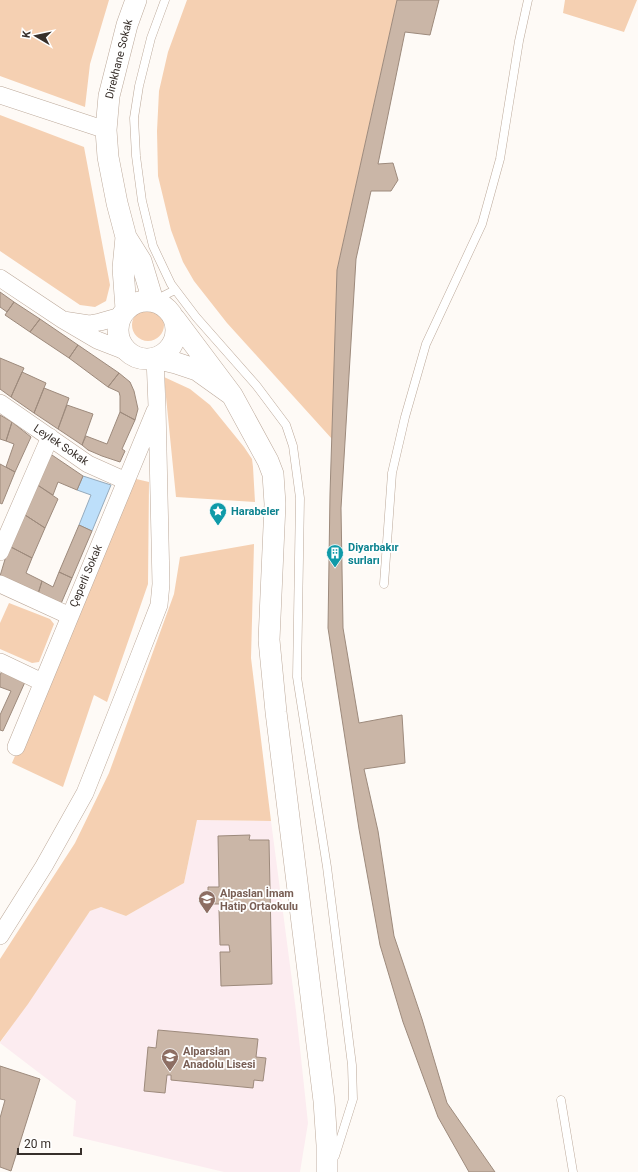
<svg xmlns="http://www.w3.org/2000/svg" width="638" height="1172" viewBox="0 0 638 1172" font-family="Roboto,sans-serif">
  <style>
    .education { fill: #fcecf0 }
    .green { fill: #f5d0b2 }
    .water { fill: #bddffa; stroke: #95aabc }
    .building { fill: #cab6a7; stroke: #9d8a7c }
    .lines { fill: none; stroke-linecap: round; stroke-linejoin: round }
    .service-casing { stroke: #bca99a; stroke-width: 9 }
    .minor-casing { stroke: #bca99a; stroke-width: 18 }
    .tertiary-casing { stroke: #bca99a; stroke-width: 22 }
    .service { stroke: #fff; stroke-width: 8 }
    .minor { stroke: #fff; stroke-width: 17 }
    .tertiary { stroke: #fff; stroke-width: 21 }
    .labels { text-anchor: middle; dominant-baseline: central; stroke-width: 3.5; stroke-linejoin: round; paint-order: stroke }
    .street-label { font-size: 11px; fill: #372f2a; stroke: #fff }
    .culture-label { font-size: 11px; font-weight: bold; fill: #0d838f; stroke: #fff; text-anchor: start }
    .education-label { font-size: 11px; font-weight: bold; fill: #785e54; stroke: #fff; text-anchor: start }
  </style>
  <rect width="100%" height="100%" fill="#fefaf6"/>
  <path class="education" d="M197,820L271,821L296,1011L308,1123L300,1172H224L73,1136L76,1101L0,1043L90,911L101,907L126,916L184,883Z"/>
  <path class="green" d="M0,0H109L90,64L85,107L0,76Z
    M187,0H397L337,270L332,439L227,323L194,281L183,262L171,230L158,176L157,131L159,91L168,52Z
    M565,0H637L624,32L563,13Z
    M0,115L84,147L110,285L106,301L95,307L80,305L0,251Z
    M132 325a16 16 0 1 1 32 0a16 16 0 1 1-32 0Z
    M164,377L190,389L210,405L244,447L252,459L253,467L255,502L176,497Z
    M132,478L149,482L148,584L107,702L94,695L63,787L12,763Z
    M254,544L251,658L271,821L197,820L184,883L126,916L101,907L90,911L28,1004L0,1042V959L75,843L109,773L174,594L180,557Z
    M9,603L50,619L54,624L39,662L32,663L0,649V623Z"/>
  <path class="water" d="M83,476L111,485L92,531L79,525L91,495L77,490Z"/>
  <path class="building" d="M397,0H439L430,35L405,32L378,164L393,163L398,180L391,191H371L356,259L341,508L343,628L359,723L402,715L405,763L364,769L378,831L394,936L422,1019L447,1103L495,1172H469L438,1117L403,1022L380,945L359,829L328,628L330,494L337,270Z
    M0,292L14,302L7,312L0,307Z
    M14,302L40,319L30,332L5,315Z
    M40,319L78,345L69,358L30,332Z
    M78,345L119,373L108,387L69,358Z
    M0,358L24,368L11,397L0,389Z
    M22,372L46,383L34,413L11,397Z
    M119,373L130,382L134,391L138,409L135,420L120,412V396L119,392L108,387Z
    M44,388L69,398L58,429L34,413Z
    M67,405L93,414L82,445L58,429Z
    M120,412L135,420L122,449L125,451L120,462L102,456L88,450L82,445L86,436L107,444Z
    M0,415L12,422L6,441L0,439Z
    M12,422L31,437L15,472L6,467L14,444L6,441Z
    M49,453L83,476L77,490L58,482L53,495L36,484Z
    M0,464L15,472L2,504L0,503Z
    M36,484L58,499L45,528L22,513Z
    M22,513L45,528L32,558L9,546Z
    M79,525L92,531L72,578L59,572Z
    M9,546L32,558L26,573L42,581L38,594L0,576Z
    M59,572L72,578L60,606L38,594L42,581L53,587Z
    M3,669L25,682L3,731L0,730V715L11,691L0,687V675Z
    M250,835L249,840H269L272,984L221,986L220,952H230L229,945H220L219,910H224V904H208V887H219L218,836Z
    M158,1030L258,1039L256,1057L266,1058L263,1081L254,1080L253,1088L171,1080V1075H167L165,1093L144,1091L148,1047L156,1048Z
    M0,1066L40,1079L11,1171L0,1167V1118L5,1100L0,1099Z"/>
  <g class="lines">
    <g class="service-casing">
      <path id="service" d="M165,0L151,38L139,86L134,118L136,156L142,201L153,246L171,284L196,317L256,385L286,425L293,446L300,498L297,677L327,867L352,1065L353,1099L335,1156
        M153,301L175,290
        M384,584L392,473L405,417L426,344L482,224L500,159L519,41L528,0
        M561,1100L573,1172"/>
    </g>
    <g class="minor-casing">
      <path id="minor" d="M0,95L106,130
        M0,278L63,320
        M121,316L100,322L89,324L63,320L97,340L128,352
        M0,403L88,464L126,481
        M0,552L50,437
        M0,584L70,616
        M0,662L42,682
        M16,747L155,411
        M0,936L44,866L85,793L131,677L159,605L161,584L157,406L155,358"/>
    </g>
    <g class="tertiary-casing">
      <path id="tertiary" d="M126,237L117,203L108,157L106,130L109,96L127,25L136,0
        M118 330a29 29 0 1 1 58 0a29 29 0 1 1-58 0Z
        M126,309L123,268L126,237L141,261L153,301
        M155,358L176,363L197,370L232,395L175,319
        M232,395L268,461L273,474L275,504L269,640L276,712L324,1101L327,1145V1172"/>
    </g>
    <use href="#service" class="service"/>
    <use href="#minor" class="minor"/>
    <use href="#tertiary" class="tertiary"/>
  </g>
  <defs>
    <g id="sight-pin" transform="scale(0.9)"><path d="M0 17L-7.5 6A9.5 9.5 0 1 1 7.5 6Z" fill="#0f9aa8" stroke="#fff"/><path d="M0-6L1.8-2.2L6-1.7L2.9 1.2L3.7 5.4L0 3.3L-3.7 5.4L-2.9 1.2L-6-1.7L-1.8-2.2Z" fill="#fff"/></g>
    <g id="building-pin" transform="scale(0.9)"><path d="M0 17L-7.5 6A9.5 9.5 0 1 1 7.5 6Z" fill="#0f9aa8" stroke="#fff"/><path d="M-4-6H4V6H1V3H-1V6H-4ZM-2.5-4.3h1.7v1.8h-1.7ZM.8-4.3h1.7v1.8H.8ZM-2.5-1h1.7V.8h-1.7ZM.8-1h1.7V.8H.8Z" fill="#fff"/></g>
    <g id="school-pin" transform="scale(0.9)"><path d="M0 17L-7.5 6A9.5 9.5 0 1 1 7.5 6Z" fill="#8d6e63" stroke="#fff"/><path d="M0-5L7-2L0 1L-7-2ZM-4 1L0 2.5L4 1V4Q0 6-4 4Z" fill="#fff"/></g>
  </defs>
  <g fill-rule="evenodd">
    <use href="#sight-pin" x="218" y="511"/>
    <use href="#building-pin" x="335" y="553"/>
    <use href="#school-pin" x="207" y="899"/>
    <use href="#school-pin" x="170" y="1057"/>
  </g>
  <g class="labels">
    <g class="street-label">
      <text transform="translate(119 59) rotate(-76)">Direkhane Sokak</text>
      <text transform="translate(61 445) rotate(34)">Leylek Sokak</text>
      <text transform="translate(86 576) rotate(-67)">Çeperli Sokak</text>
    </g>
    <g class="culture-label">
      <text x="231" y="511">Harabeler</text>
      <text x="348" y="547">Diyarbakır<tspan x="348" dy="13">surları</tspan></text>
    </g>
    <g class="education-label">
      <text x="220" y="893">Alpaslan İmam<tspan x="220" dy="13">Hatip Ortaokulu</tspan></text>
      <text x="183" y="1051">Alparslan<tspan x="183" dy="13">Anadolu Lisesi</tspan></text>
    </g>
  </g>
  <g transform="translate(36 36) rotate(279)" stroke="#ffffff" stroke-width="3" paint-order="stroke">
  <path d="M0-3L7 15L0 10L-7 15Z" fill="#372f2a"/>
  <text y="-6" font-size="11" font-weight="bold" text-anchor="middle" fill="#372f2a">K</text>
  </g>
  <path d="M18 1148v6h63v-6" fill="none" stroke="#372f2a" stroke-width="2"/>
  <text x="24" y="1148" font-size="12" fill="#372f2a" stroke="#ffffff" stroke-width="3" paint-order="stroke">20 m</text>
</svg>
